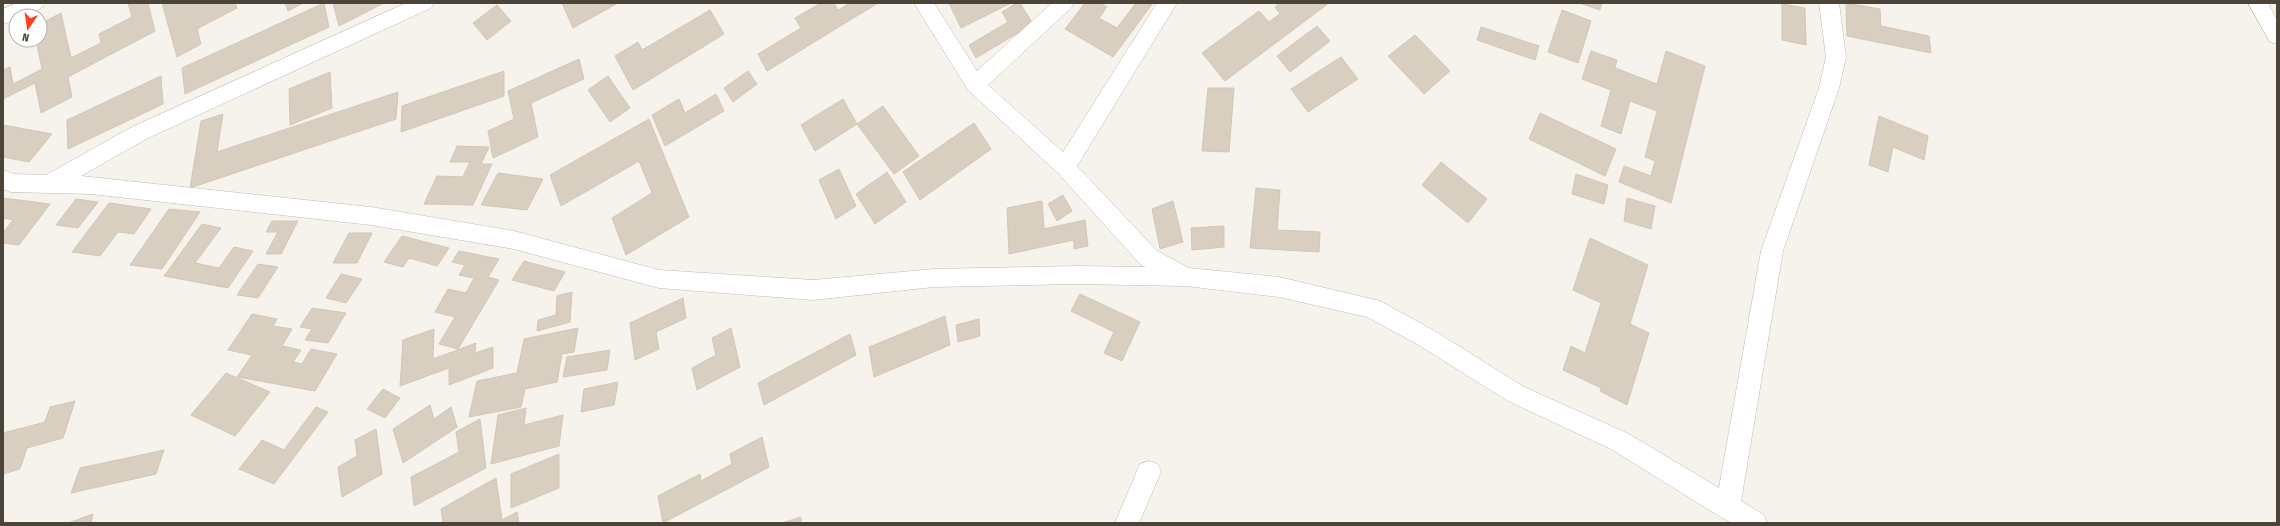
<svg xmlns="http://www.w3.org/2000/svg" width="2280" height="526" viewBox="0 0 2280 526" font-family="'Fira Sans Condensed',sans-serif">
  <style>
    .building { fill: #d8cfc1; stroke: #d3c7b4 }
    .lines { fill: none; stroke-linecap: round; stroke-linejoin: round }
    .minor-casing { stroke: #c2bbae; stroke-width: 1 }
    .minor { fill: #fff; fill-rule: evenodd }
  </style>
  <rect width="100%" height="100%" fill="#f6f3ec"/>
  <path class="building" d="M128,3H148L155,31L68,77L72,97L41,113L35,83L3,99V70L10,67L13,84L42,69L36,40H40V24L61,13L71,58L101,43L99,34L132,17Z
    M162,3H235L237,8L197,29L201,44L177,57Z
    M285,3H303L288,11Z
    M324,3L329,27L185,94L182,68Z
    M333,3H384L339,26Z
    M562,3H618L573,28Z
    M821,3H834L838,10L850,3H878L767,71L758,54L801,28L795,18Z
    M949,3H1011L961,28Z
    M1017,3H1020L1033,24L976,58L969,45L1008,22L1002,12Z
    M1085,3H1100L1107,7L1099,18L1117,28L1136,3H1153L1113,57L1065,29Z
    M1280,3H1329L1225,81L1202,53L1259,11L1269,22L1280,14L1275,7Z
    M1579,3H1602L1600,10Z
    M1846,3L1880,9L1881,26L1929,36L1931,53L1847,36Z
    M1782,4L1805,8L1806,45L1782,40Z
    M497,5L511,21L487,40L473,23Z
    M710,10L724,34L633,90L615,56L638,42L642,50Z
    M1562,10L1591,21L1578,63L1548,52Z
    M1317,26L1330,41L1290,72L1277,56Z
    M1481,27L1539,46L1535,60L1477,40Z
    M1415,35L1450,71L1424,94L1388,56Z
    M1591,51L1617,60L1615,68L1657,84L1666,51L1705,66L1671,203L1619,182L1624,166L1651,176L1655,161L1645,157L1657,111L1630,101L1621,134L1601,126L1611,90L1582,79Z
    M1341,57L1358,79L1308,112L1291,89Z
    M579,59L584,79L531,103L538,137L493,158L488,131L514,119L508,91Z
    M504,71V96L401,132L402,106Z
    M748,71L757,84L733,102L724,88Z
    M330,72L332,108L290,125L289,89Z
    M161,76L163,104L68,149L67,120Z
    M608,76L630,108L610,122L588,90Z
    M1208,88H1234L1229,152L1202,151Z
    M398,92L396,119L190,188L201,121L223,114L217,152Z
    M716,94L724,111L665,146L652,115L679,99L685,113Z
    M843,99L857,124L815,151L801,125Z
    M883,106L919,156L894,174L857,124Z
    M1540,113L1616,149L1605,176L1529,139Z
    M1879,116L1928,136L1924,160L1893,147L1888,172L1869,165Z
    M649,119L689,217L626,255L612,218L652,193L639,161L561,206L550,175Z
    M974,123L991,149L920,200L903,172Z
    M3,125L52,134L29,162L3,157Z
    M457,146L489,147L481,164H492L473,205L424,204L437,176L463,177L470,162H450Z
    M1441,162L1487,199L1468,223L1422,185Z
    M839,169L856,206L836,219L819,180Z
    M887,172L906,202L875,224L856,194Z
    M498,173L543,179L527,210L481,205Z
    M1576,174L1608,185L1604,204L1572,194Z
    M1256,188L1280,190L1277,230L1320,232L1319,252L1250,248Z
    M1063,195L1072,211L1057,221L1048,204Z
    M3,198L50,204L19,245L3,243V233L13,220L3,218Z
    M1627,198L1655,206L1651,229L1624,221Z
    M76,199L98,202L78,228L56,225Z
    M1042,201L1044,229L1085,220L1088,246L1074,249V240L1009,254L1007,208Z
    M1173,201L1183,242L1160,249L1152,209Z
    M109,203L151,209L134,234L118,232L100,256L72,252Z
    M169,209L200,212L162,269L130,265Z
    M272,221H298L281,254H266L278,232H266Z
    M202,224L221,228L195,263L219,268L234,247L253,251L228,288L164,276Z
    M1224,226V247L1192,250L1191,228Z
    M349,233H372L357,263H333Z
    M402,236L449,248L437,266L409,258L403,267L384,262Z
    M1590,238L1648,265L1630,324L1649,333L1627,405L1600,391L1601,388L1563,370L1571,346L1585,353L1601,303L1573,290Z
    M459,251L499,259L488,277L499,280L458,349L439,344L455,317L435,312L448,289L466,293L474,278L459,275L465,265L452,262Z
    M524,261L565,272L554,291L512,280Z
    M258,264L278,267L258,298L237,295Z
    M341,274L362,279L346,303L326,298Z
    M572,292L570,322L537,331L538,320L556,315L557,296Z
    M1080,294L1140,322L1122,361L1104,353L1114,332L1071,311Z
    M683,298L686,318L656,332L659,349L635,360L630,323Z
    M312,308L346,313L328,343L305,340L312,329L300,327Z
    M252,314L277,319L273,326L292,329L282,346L301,350L293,362L302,364L311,349L337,354L315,391L237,377L252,355L228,350Z
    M945,316L950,345L874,377L869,347Z
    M979,319L980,336L958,342L956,325Z
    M578,328L574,352L562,354L557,382L525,389L521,407L469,417L477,381L517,373L524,339Z
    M731,328L740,367L697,390L692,368L716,355L712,338Z
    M434,329L433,359L476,343L475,353L493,347V368L449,385V368L400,386L403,340Z
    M850,334L856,355L764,405L758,383Z
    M610,350L607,370L563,377L567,357Z
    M226,373L270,392L235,436L191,415Z
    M618,382L614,405L581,412L584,389Z
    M383,389L400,398L385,418L367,409Z
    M75,401L63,438L27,448L20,469L3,474V433L45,422L50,407Z
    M430,405L434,419L451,407L457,427L403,463L393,429Z
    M316,407L328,412L274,484L239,469L262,440L284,450Z
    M526,408L524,425L563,415L559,446L491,464L498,415Z
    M480,419L486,468L414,506L411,477L459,452L456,432Z
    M376,429L382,474L342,497L338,467L357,456L355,440Z
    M762,437L769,467L663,523L658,496L700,474L701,481L732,464L730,454Z
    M164,450L156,474L71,493L80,468Z
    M559,454V488L511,508V474Z
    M496,478L502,520L517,512L519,523H443L441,509Z
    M93,514L91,523H68Z
    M801,517V523H782Z"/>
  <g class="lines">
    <g class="minor-casing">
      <path id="minor" d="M17,3H45C40,12 26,16 16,16V19L3,24V9Z
        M406,3H434L431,8L146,139L81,176L371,207L514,231L659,270L813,280L934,269L1077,266L1146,267L1141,265L1058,173L968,90L914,3H934L977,71L1052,3H1074L1071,8L988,85L1063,152L1157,3H1177L1077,166L1157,251L1189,268L1279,277L1380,301L1433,330L1524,387L1627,433L1719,488L1761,251L1819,88L1826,57L1819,3H1839L1846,57L1839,88L1783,251L1741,501L1764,515L1767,523H1732L1719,516L1611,449L1508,401L1417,344L1367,317L1279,297L1186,286L1077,284L934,287L813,300L659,288L514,249L371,225L91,194L11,192L3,189V170L14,174L46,175L132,127Z
        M2248,3H2268L2277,20V44L2270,42Z
        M1149,461L1158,464L1161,472L1139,523H1115L1140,464Z"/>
    </g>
    <use href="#minor" class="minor"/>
  </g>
  <rect width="2280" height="526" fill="none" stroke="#4b4439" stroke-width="8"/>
  <g transform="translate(28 28) rotate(193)"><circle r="19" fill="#ffffff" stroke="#b7b4b0"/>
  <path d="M0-3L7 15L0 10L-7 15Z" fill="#fc3f1d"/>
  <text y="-6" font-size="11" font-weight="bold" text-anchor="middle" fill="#4b4439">N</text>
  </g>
</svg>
